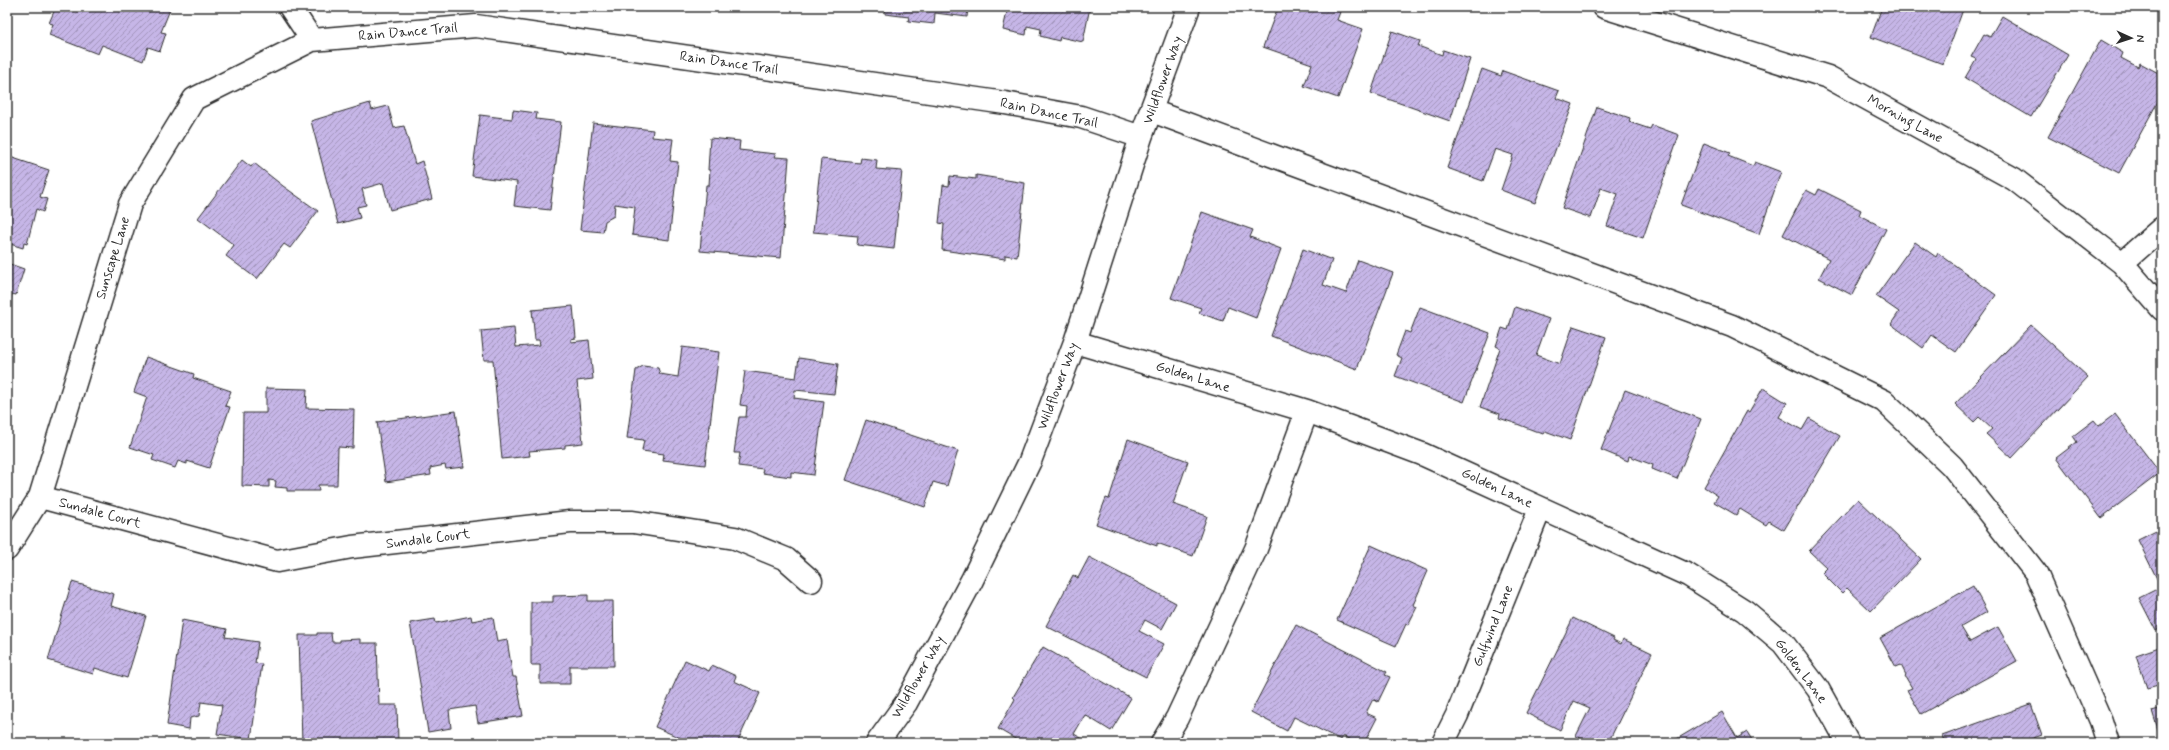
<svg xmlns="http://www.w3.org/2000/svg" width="2169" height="750" viewBox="0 0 2169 750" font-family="Mynerve,sans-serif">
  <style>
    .building { fill: url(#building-hatch); stroke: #2b2b2b }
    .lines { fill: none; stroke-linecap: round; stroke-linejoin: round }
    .minor-casing { stroke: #2b2b2b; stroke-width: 25 }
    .minor { stroke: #fff; stroke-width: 22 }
    .labels { text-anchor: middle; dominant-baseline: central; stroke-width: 3; stroke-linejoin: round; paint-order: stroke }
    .street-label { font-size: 14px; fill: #2b2b2b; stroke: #fff }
  </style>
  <defs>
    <pattern id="building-hatch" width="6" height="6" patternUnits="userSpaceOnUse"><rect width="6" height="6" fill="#c6b6e7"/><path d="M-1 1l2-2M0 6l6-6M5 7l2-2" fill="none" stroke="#a194bb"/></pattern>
  </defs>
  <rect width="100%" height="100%" fill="#fff"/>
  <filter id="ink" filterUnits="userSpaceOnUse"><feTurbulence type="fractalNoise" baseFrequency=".025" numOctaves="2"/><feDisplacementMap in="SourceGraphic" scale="8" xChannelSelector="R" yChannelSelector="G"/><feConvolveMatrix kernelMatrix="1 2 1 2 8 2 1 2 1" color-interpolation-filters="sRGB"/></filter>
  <g filter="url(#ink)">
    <path class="building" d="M56,7H171L161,32L166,33L160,51L148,47L143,61L102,45L98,54L49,35L53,24L49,23Z
      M886,7H968L967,17L935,13L934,24L908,21L909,17L885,14Z
      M1008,7H1090L1083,42L1060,37L1059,41L1040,36L1041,29L1027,26L1026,35L1003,30Z
      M1278,7H1326L1340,12L1337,20L1363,29L1338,98L1304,86L1312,64L1263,47Z
      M1882,7H1964L1943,64L1871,37Z
      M2002,16L2068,55L2031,117L1965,78L1976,59L1971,57L1984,34L1990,37Z
      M1392,31L1420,41L1418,46L1442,55L1443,50L1470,59L1450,121L1371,93Z
      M2101,40L2123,53L2121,58L2138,67L2140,63L2162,75V94L2119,173L2048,137Z
      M1482,69L1501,76L1503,71L1559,91L1556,98L1573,104L1535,203L1501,190L1513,155L1495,149L1483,181L1447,168Z
      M370,103L372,110L388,106L394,128L404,126L415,164L422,161L432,199L390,210L383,183L362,189L366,205L357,207L360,218L338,224L311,121Z
      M1597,107L1630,118L1629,122L1650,129L1652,125L1679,135L1643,238L1607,226L1618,194L1601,188L1591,218L1562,208Z
      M513,110L537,113L536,119L561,122L550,210L514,206L517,182L472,176L480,115L512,119Z
      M593,123L653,130L652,137L673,139L670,161L678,162L669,240L632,235L635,207L615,204L614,216L605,221L603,232L580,230Z
      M710,138L740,141L739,150L776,154L775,157L789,158L781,258L700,251L706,185H709L710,170H708Z
      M1704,143L1730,153L1728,156L1753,166L1755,162L1781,172L1759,234L1681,205Z
      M7,156L49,170L40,197L47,199L43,212L36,209L27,244L24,243L23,248L7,243Z
      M861,158L877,160L876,169L902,171L894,249L857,245L858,236L813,232L821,159L860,163Z
      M242,160L251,167L254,163L283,186L318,211L290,248L284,244L257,279L226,256L234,245L198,218Z
      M976,175L1025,183L1017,257L1005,255V259L942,250L944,224L939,223L943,185L949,186L950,176L976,179Z
      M1819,189L1861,210L1859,215L1886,229L1852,295L1819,278L1829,259L1783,235L1806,190L1816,195Z
      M1202,212L1253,230L1250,237L1281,249L1256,318L1228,307L1223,321L1199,313L1201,308L1171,298Z
      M1915,242L1936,257L1938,253L1996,295L1956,352L1932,335L1923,348L1891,324L1899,312L1876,296Z
      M1303,249L1332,260L1323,285L1346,293L1358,260L1393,273L1357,369L1271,336Z
      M7,263L24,269L16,295L12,294L10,304L7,303Z
      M573,306L576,338L571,339V342L589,340L593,379L577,381L583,443L565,445V448L529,451L530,456L502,459L493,360H484L481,331L514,328L516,347L540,345L539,340H535L532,310Z
      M1420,307L1490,333L1464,402L1395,376L1402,358L1396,355L1405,331L1410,333Z
      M1515,307L1549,319L1536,355L1560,364L1573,326L1606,337L1570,440L1545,431L1543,434L1517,424L1499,418L1500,414L1480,407L1500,348L1496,346L1502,328L1508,330Z
      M2031,325L2088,377L2012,458L1986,434L1992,429L1979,417L1974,422L1955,404Z
      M682,347L719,352L705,465L663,460L664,454L642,451L644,440L627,438L636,370L643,366L658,368L660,374L678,377Z
      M146,357L194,374L193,378L231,391L225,406L230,407L209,468L187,461V464L178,461L175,468L152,460L154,455L130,447L147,397L134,392Z
      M799,358L838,364L834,394L795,390L794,398L824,402L814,475L791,472V477L762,473L763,469L738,466L740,453H734L739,417H746L747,406L740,405L745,371L796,378Z
      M266,388L307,389L306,408L354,409L353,448L338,447L337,485H318L319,491H287V488L275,487L276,481L269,480V487L242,486L243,413H266Z
      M1763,388L1787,403L1779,417L1802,430L1809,418L1840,436L1784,530L1769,521L1766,525L1740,509L1736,515L1714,502L1718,496L1704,487L1747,411L1749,412Z
      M1625,390L1701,419L1677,479L1652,469L1653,465L1629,456L1628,461L1601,450Z
      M456,411L464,467L446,469L445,465L430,468L431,475L386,482L377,422Z
      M2115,414L2160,473L2101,518L2056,458L2077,442L2073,436L2094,420L2099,426Z
      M866,420L958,451L947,486L933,482L925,507L845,480Z
      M1128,439L1188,461L1173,504L1207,516L1193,556L1157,543V546L1096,524L1106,498L1109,499Z
      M1858,499L1921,559L1871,611L1847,588L1842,593L1822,573L1827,568L1809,551Z
      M2162,528V627L2156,631L2139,598L2161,587L2138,540Z
      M1371,545L1428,571L1413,605L1417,607L1408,625L1406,624L1396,646L1337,620Z
      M1089,557L1176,603L1162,629L1145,620L1139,631L1164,644L1146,677L1046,626L1073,575L1078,578Z
      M72,582L114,594L111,606L146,616L127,678L95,668L93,674L48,660Z
      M1973,586L1987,612L1961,627L1970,642L1998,627L2017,661L1921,714L1907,690L1912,688L1905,676L1906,675L1901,665L1896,667L1880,638Z
      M588,595V601H613L614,666H570V684H540V665H531V602H553V596Z
      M471,616L472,621L493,617L497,642L507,640L513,677H516L523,716L478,723L475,706L449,710L451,728L428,732L410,623L435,619L436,623Z
      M1573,618L1614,638L1613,640L1621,644L1623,639L1652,653L1608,743H1591L1576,736L1590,708L1574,701L1560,730L1526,713Z
      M182,620L227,629L225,637L258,642L255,663L262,664L251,739L217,734L222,705L201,702L199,716L190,718L189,729L167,725Z
      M1296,625L1387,672L1385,675L1390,677L1378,702L1373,699L1366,713L1377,718L1364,743H1356L1343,736L1341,740L1294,717L1287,731L1251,712Z
      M317,633H331L332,642H340V640L360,639V643H377L379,705H397L398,742L302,743L299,635H317Z
      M2162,646V684L2147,688L2136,655Z
      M1043,647L1131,698L1111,731L1085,715L1074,734L1090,743H1022L998,729L1015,699L1013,697Z
      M685,660L709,671L712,665L736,676L734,681L760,693L737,743H692L655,727Z
      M2031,704L2042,735L2020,743H1945L1942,736Z
      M2162,708V742L2152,711Z
      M1722,712L1737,738L1747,732L1754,743H1670Z"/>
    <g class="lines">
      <g class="minor-casing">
        <path id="minor" d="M290,7L312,40
          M1604,7L1828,77L2014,179L2122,263L2162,309
          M1152,111L1732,326L1884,401L1952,466L2036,573L2101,721L2108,743
          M2122,263L2162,228
          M1075,342L1307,411L1422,454L1688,575L1745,611L1783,643L1818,689L1848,743
          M40,497L277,561L352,547L570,522H633L735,538L786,559L811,581
          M7,549L40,497L130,204L194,99L312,40L476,26L1005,103L1081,117L1141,137
          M877,743L906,703L972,580L1030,461L1075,342L1141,137L1189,7
          M1162,743L1177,718L1256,549L1307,411
          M1443,743L1457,715L1540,509"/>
      </g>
      <use href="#minor" class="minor"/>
    </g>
  </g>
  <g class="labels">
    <g class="street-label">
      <text transform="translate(408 32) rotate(-5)">Rain Dance Trail</text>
      <text transform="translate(729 63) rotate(8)">Rain Dance Trail</text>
      <text transform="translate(1163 80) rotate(-70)">Wildflower Way</text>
      <text transform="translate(1049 113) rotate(12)">Rain Dance Trail</text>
      <text transform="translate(1905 119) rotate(29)">Morning Lane</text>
      <text transform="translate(113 258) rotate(-73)">Sunscape Lane</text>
      <text transform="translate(1193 377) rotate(17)">Golden Lane</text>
      <text transform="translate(1058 386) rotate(-69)">Wildflower Way</text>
      <text transform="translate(1497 488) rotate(25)">Golden Lane</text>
      <text transform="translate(100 513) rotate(15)">Sundale Court</text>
      <text transform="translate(428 539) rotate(-7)">Sundale Court</text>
      <text transform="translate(1493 626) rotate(-68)">Gulfwind Lane</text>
      <text transform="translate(1801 671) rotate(53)">Golden Lane</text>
      <text transform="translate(918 677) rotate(-60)">Wildflower Way</text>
    </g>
  </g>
  <rect width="2169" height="750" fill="none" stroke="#fff" stroke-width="24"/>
  <rect x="12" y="12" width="2145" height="726" fill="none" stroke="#2b2b2b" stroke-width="1.5" filter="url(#ink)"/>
  <g transform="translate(2131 38) rotate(93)" stroke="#ffffff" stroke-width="3" paint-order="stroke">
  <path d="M0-3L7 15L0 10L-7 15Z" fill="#2b2b2b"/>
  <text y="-6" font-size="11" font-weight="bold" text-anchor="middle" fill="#2b2b2b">N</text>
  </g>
</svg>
